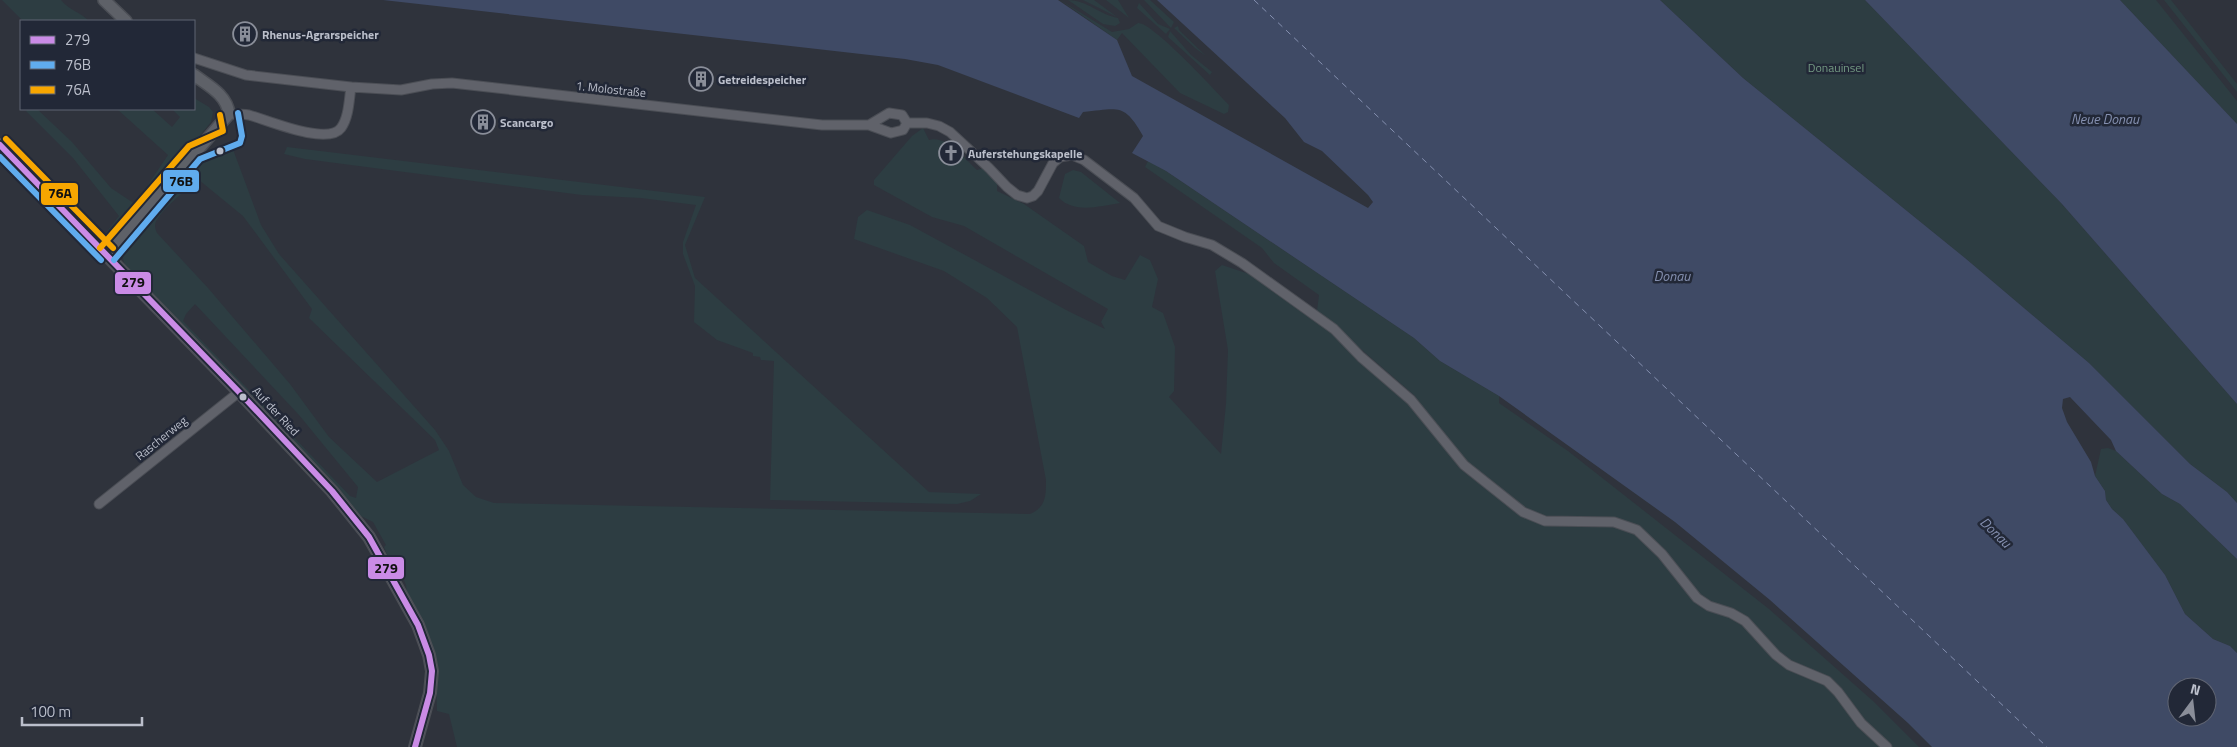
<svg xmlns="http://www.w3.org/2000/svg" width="2237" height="747" viewBox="0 0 2237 747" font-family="'Titillium Web',sans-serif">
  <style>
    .green { fill: #2d3d42; fill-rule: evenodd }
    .water { fill: #3f4a65; fill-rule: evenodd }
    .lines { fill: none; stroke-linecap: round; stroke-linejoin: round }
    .ferry { stroke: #8590b0; stroke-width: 1; stroke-dasharray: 6 5; stroke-linecap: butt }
    .street-casing { stroke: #4b4e55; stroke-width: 11 }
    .secondary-casing { stroke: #4b4e55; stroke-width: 14 }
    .street { stroke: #60626a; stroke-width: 9 }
    .secondary { stroke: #5e6168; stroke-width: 11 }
    .bus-1-casing { stroke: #222837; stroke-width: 10 }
    .bus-2-casing { stroke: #222837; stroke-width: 10 }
    .bus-3-casing { stroke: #222837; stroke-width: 10 }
    .bus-1 { stroke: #ca8be6; stroke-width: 6 }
    .bus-2 { stroke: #60acee; stroke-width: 6 }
    .bus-3 { stroke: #f7a600; stroke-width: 6 }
    .bus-dot { fill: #bbbfcb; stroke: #222837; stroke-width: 2 }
    .labels { text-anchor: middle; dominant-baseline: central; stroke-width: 5; stroke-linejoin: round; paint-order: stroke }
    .poi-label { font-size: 12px; font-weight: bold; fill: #bbbfcb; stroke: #222837; text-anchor: start }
    .park-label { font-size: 12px; fill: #749a83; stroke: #222837 }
    .street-label { font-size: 12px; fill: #bbbfcb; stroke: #222837 }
    .water-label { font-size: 14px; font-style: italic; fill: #8590b0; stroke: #222837 }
    .line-badge { stroke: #222837; stroke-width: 2 }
    .pale-badge-label { font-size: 14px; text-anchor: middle; font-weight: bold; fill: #111 }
  </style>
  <rect width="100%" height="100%" fill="#2f333c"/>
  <path class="green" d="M2,0H61C69,10 80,12 89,21H23Z
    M1060,0L1112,32L1129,29L1138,23C1152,22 1213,88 1226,102L1229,105L1228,112L1224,114L1180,93L1122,33L1117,40Z
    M1068,0C1087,0 1100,15 1118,18L1120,23L1115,26L1103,24Z
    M1083,0H1094L1117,17Z
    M1106,0H1118L1129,18Z
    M1144,0H1150L1174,22L1171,28Z
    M1660,0H1865L2062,204L2237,404V503L2227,492L2190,464L2089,363L1965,258L1743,78Z
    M2120,0H2156L2237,101V124Z
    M2164,0H2171L2237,84V92Z
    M1139,3L1158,24L1170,29L1166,34L1137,8Z
    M1178,26L1179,30L1206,56L1195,48L1174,28Z
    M1170,31L1191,55L1212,72L1210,75L1168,37Z
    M194,98L209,107L213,112L211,122L131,220L114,236L107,237L105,234L119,216L73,158L26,111L28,109H37L72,142L111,188L135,204L168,155L117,109H152L172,127L180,117L172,109H194Z
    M923,128L929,140C947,135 965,159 977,170L984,168L997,182V191L1024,204L1084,246L1088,262L1112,276L1125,280L1140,255L1150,260L1158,279L1152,307L1163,313L1175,347L1174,391L1169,397L1221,454L1226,404L1228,350L1215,271L1222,265L1252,275L1333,331L1431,419L1415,396L1317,311L1319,295L1274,263L1262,248L1145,167L1148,161L1166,171L1414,338L1440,361L1499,396V403L1568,451L1769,609L1873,701L1919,747H457L449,714L437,711L436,673L431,643L407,594L406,585L400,570L393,569L384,547L386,545L373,522L361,516L127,270C121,257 121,250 127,238L196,156L231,144L261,225L279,254L435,430L449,451L463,485L476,497L494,503L1030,514C1046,507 1046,496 1046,480L1017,327L987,298L944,271L854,239L858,217L867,210L910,225L1070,312L1105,329L1101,322L1108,309L964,226L932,217L874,185V180L912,136ZM199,180L243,216L312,309L309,318L435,440L439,450L377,482L329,437L290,384L208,288L157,233C156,231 155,228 155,226C155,214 189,187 199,180ZM195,304L299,415L358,487L356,498L350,496L183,321L186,314Z
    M287,147L705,197L685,245L695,278L929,492L981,494L970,501L957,504L770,500L774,361L761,360L760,357L753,356V353L717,340L694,322L695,286L683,254V242L696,205L641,198L582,195L305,159L284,154Z
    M1073,170L1081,172L1120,203C1100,206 1075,214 1059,198L1065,174Z
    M2108,448L2116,451L2162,494L2180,504L2237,559V653L2230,646L2213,639L2185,614L2165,575L2123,519L2112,509L2106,500L2105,491L2095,476L2101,449Z"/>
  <path class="water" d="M383,0H1058L1117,40L1132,76L1368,208L1373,202L1368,195L1322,151L1304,142L1285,118L1157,0H1660L1743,78L1965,258L2089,363L2190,464L2227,492L2237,503V559L2180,504L2162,494L2116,451L2111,440L2070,397L2063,399L2062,408L2067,422L2091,462L2095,476L2105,491L2106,500L2112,509L2123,519L2165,575L2185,614L2213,639L2230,646L2237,653V747H1932L1908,723L1770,600L1675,522L1499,396L1440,361L1414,338L1166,171L1132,153L1143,136C1124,102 1118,109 1083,112L1079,118L938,65L905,59ZM2177,687H2207V717H2177Z
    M1865,0H2120L2237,124V404L2062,204Z"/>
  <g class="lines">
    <path class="ferry" d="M1254,0L2047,747"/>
    <g class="street-casing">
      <path id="street" d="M194,58L246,75L351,87L401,90L432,84L452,83L822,125H869L891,133L903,130L907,123L902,115L889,113L869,125
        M229,114C236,114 243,114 249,115C267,120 328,146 341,128C349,117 349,100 351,87
        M907,123H927L939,126L950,132L989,168L1007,187L1017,195L1027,198L1033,196L1038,191L1053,163L1060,157L1072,155L1084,160L1134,198L1158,226L1185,237L1212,245L1242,263L1334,329L1361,357L1411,400L1464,465L1523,512L1545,521L1614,522L1637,530L1662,554L1697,598L1709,606L1731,613L1745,621L1776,655L1789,665L1827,681L1838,692L1861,723L1887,747
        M99,504L239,392"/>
    </g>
    <g class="secondary-casing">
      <path id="secondary" d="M104,0L126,21
        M0,145L239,392L332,491L369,537L418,625L429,655L432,671L430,693L415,747
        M107,254L229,114C227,95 209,86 194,75"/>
    </g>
    <use href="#street" class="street"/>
    <use href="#secondary" class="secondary"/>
    <g class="bus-1-casing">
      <path id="bus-1" d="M0,145L239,392L332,491L369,537L418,625L429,655L432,671L430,693L415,747"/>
    </g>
    <g class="bus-2-casing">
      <path id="bus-2" d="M0,157L101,260
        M114,260L200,159L240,143L242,136L238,113"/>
    </g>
    <g class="bus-3-casing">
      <path id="bus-3" d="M6,139L113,248
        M100,248L189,146L223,131L220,115"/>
    </g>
    <use href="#bus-1" class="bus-1"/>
    <use href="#bus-2" class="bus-2"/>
    <use href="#bus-3" class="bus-3"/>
  </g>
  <defs>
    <g id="building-ring" transform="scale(1.25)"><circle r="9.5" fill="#222837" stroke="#8a8e99" stroke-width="1.5"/><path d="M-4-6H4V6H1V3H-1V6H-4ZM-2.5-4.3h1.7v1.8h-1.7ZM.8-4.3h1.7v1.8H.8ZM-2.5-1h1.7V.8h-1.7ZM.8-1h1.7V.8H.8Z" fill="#8a8e99"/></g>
    <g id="church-ring" transform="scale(1.25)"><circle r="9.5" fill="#222837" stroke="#8a8e99" stroke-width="1.5"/><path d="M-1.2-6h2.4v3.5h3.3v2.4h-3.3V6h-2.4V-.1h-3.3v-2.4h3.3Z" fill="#8a8e99"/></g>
  </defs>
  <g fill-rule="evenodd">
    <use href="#building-ring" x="245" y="34"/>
    <use href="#building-ring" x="701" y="79"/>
    <use href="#building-ring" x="483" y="122"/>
    <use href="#church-ring" x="951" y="153"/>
  </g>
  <g class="bus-dot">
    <circle cx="220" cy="151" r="4.5"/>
    <circle cx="243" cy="397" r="4.5"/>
  </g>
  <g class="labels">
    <g class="poi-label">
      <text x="262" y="34">Rhenus-Agrarspeicher</text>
      <text x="718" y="79">Getreidespeicher</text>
      <text x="500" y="122">Scancargo</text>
      <text x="968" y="153">Auferstehungskapelle</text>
    </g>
    <g class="park-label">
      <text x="1836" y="67">Donauinsel</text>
    </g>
    <g class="street-label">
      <text transform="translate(611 89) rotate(6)">1. Molostraße</text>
      <text transform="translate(276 411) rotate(47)">Auf der Ried</text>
      <text transform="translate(161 438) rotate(-39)">Rascherweg</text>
    </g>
    <g class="water-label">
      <text x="2105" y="118">Neue Donau</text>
      <text x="1672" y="275">Donau</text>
      <text transform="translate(1996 532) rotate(44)">Donau</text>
    </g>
  </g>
  <g class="line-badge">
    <rect x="162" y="169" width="38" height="24" rx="5" fill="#60acee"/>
    <rect x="40" y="182" width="39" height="24" rx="5" fill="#f7a600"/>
    <rect x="114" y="271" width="38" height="24" rx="5" fill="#ca8be6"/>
    <rect x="367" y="556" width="38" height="24" rx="5" fill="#ca8be6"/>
  </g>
  <g class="pale-badge-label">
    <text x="181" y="186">76B</text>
    <text x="60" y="198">76A</text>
    <text x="133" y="287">279</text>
    <text x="386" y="573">279</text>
  </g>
  <rect x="20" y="20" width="175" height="90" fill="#222837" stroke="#5f6472"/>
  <rect x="30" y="36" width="25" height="8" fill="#ca8be6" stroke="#5f6472"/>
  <text x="65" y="45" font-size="15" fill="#bbbfcb">279</text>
  <rect x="30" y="61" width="25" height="8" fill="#60acee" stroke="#5f6472"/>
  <text x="65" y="70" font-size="15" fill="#bbbfcb">76B</text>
  <rect x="30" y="86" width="25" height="8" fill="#f7a600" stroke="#5f6472"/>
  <text x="65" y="95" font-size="15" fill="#bbbfcb">76A</text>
  <g transform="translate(2192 702) rotate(15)"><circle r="24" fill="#222837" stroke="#5f6472"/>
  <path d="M0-4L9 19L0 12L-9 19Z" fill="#8a8e99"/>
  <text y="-8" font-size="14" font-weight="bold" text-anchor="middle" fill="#bbbfcb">N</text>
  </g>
  <path d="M22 717v8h120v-8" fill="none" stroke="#bbbfcb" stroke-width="2.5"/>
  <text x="30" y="717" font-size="15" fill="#bbbfcb" stroke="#222837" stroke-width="4" paint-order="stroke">100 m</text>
</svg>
